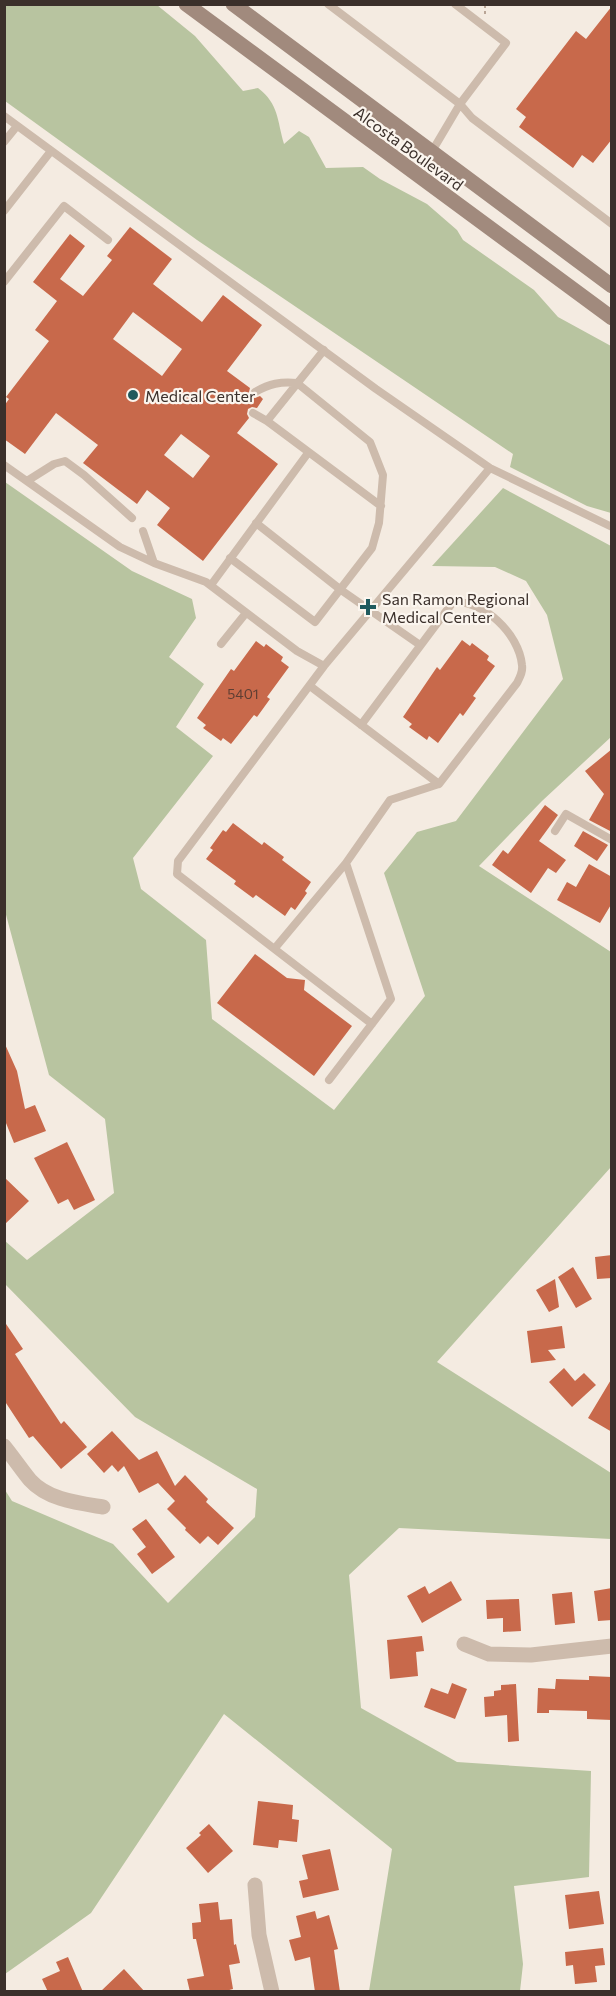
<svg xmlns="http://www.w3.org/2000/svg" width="616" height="1996" viewBox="0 0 616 1996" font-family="Commissioner,sans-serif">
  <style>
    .green { fill: #b8c4a0 }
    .building { fill: #c8694b; fill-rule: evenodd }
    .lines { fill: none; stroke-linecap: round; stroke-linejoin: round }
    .path { stroke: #b9a596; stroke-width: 2; stroke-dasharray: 3 3; stroke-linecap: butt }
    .service { stroke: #cdbbac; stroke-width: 8 }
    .minor { stroke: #cdbbac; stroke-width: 15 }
    .secondary { stroke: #a18a7d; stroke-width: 15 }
    .poi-dot { fill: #1f5a5e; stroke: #fbf5ee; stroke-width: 2 }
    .labels { text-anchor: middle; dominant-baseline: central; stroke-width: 4.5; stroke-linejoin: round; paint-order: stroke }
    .number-label { font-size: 14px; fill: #5e3e33 }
    .street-label { font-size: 16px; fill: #3b302b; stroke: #fbf5ee }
    .poi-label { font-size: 16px; fill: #3b302b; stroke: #fbf5ee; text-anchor: start }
  </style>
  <rect width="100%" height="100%" fill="#f4ebe1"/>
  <path class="green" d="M5,4L157,5L195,36L243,91L258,88C279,104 277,120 284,144L299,131L309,137L326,168L363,167L380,179L427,204L457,230L463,240L534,290L558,317L611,346V513L587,506L510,467L513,454L197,240L5,101Z
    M5,482L132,571L192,599L196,618L169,657L204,684L176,727L213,756L133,858L141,889L206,940L212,1019L334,1110L425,996L384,873L417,832L456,821L563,679L547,615L526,581L495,567L432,566L503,488L611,546V737L542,801L479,866L611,952V1167L437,1362L611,1473V1539L399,1528L349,1575L361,1708L457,1762L591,1771L589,1877L514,1886L523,1964L520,1991H369L392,1849L224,1714L91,1913L5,1974V1490L12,1501L113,1544L168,1603L255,1517L257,1489L135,1417L5,1284V1241L27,1260L114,1193L105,1119L49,1075L5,911Z"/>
  <path class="building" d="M612,6V139L593,163L582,155L573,168L519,127L526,117L516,109L576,31L586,39Z
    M130,227L172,259L153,284L202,322L223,295L262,325L227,371L250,388L249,392L251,397L255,398L260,396L263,399L257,408L252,407L248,409L247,414L249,418L237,433L278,464L203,561L157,525L170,508L147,490L137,504L83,463L98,445L56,413L25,454L4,439V406L9,399L6,397L49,341L35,330L57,301L33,282L70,234L85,246L60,279L83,296L112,260L107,256ZM133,312L182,349L162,376L113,339ZM181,434L210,456L193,478L164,455Z
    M462,640L470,646L472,643L489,656L487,660L495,666L473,696L476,698L463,716L460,713L438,743L429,736L427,740L409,727L412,724L403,717L437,667L440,670Z
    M256,641L264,647L266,644L283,657L281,661L289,667L267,697L270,699L257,717L254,715L231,744L223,738L221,741L203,728L206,725L197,718L231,669L234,671Z
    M612,749V832L589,820L604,794L585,771Z
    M545,805L558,815L539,841L566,860L556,873L548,868L531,893L492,865L503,850L508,854Z
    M233,823L262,845L264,842L284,857L282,860L311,882L305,891L307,893L295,910L291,907L285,916L256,895L253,898L234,884L236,881L206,859L213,850L210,848L223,830L226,832Z
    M583,831L608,845L597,861L574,846Z
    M589,864L612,877V903L600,923L557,900L567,882L576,887Z
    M255,954L287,978L305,980L304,990L352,1026L314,1076L217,1003Z
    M4,1042L17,1071L25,1109L35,1105L46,1131L14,1143L4,1118Z
    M67,1142L95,1200L74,1210L68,1199L58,1204L34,1158Z
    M4,1177L29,1201L4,1225Z
    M612,1255V1278L597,1279L595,1257Z
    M573,1267L592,1299L576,1308L558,1277Z
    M555,1279L559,1307L549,1312L536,1290Z
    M4,1321L23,1349L15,1354L39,1391L61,1424L64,1421L87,1447L61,1469L33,1436L29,1438L4,1400Z
    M562,1326L565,1348L548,1350L556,1360L531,1363L527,1331Z
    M564,1368L575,1381L584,1373L596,1385L572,1407L549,1382Z
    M612,1378V1432L588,1418Z
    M112,1431L139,1460L157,1451L175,1486L185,1475L208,1499L206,1502L234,1528L218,1545L208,1536L200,1544L185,1530L186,1528L167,1509L175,1501L158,1483L139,1493L124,1466L118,1472L112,1465L104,1473L87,1454Z
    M146,1519L175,1557L152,1574L137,1554L146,1547L132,1529Z
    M451,1581L462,1600L422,1623L407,1596L425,1586L429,1594Z
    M612,1588V1620L598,1621L594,1591Z
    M572,1592L575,1623L555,1625L552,1594Z
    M519,1599L521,1631L503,1632V1618L487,1619L486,1600Z
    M422,1636L424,1651L416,1652L418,1676L390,1679L387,1640Z
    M589,1676L612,1677V1720L587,1719V1711L549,1710V1713H537L538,1688L555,1689L556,1679L589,1680Z
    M452,1683L467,1689L455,1719L424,1707L431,1688L448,1694Z
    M516,1684L519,1741L508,1742L507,1715L485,1717L484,1697L494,1696V1691L501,1690V1685Z
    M258,1801L293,1805L292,1819L299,1820L297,1842L279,1840L278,1848L253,1845Z
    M209,1824L233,1851L208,1873L186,1848L201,1835L199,1833Z
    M330,1849L339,1890L303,1898L299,1881L308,1879L302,1855Z
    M599,1891L604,1924L569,1929L565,1895Z
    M218,1902L220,1920L232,1919L234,1945L236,1944L240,1963L229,1965L233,1989L222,1992H190L187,1979L204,1976L196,1939H193L192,1923L201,1922L199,1904Z
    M315,1911L317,1919L329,1915L338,1949L334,1950L340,1992H315L310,1957L295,1961L289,1940L301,1937L296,1916Z
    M603,1948L605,1965L595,1966L597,1982L575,1984L573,1965L566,1966L565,1952Z
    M68,1957L83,1992H48L42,1979L60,1971L56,1962Z
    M124,1969L145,1992H100Z"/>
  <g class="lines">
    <path class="path" d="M485,14V4"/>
    <path class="service" d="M328,4L460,104L506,43L455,4
      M4,116L376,389L490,468L612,527
      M4,142L17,126
      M431,153L460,104L472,118L612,224
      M4,211L51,151
      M4,282L64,206L108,240
      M324,350L267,421L381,506
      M253,413L267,421
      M4,465L120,547L154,563L206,582L297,651L324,666L490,468
      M27,481L54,464L65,461L84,475L132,518
      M256,523L341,590L420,645
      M143,531L154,563
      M230,558L315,622L372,548L379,523L383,475L370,442L297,383C281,381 269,384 255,392
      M211,585L308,453
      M221,644L246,613
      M324,666L178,861L177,874L372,1024
      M310,686L439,784
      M555,831L566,814L612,840
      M275,948L346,863
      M329,1080L391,999L346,863L390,800L439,784L517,683C520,677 523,672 522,665C519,634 484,600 453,602L361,725"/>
    <path class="minor" d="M4,1446C13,1457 21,1469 30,1480C48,1500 78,1503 103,1507
      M464,1644L489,1654L531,1655L612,1646
      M255,1885L259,1935L272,1992"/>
    <path class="secondary" d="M186,4L612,318
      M233,4L612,286"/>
  </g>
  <g class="poi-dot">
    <circle cx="133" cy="395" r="6"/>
    <path d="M365 598h6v6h6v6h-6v6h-6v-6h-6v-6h6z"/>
  </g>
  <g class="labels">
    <g class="number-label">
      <text x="243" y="693">5401</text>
    </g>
    <g class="street-label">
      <text transform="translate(409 148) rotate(36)">Alcosta Boulevard</text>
    </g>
    <g class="poi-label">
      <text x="145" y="395">Medical Center</text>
      <text x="382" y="598">San Ramon Regional<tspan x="382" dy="18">Medical Center</tspan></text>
    </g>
  </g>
  <rect width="616" height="1996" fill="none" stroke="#3b302b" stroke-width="12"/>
</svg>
